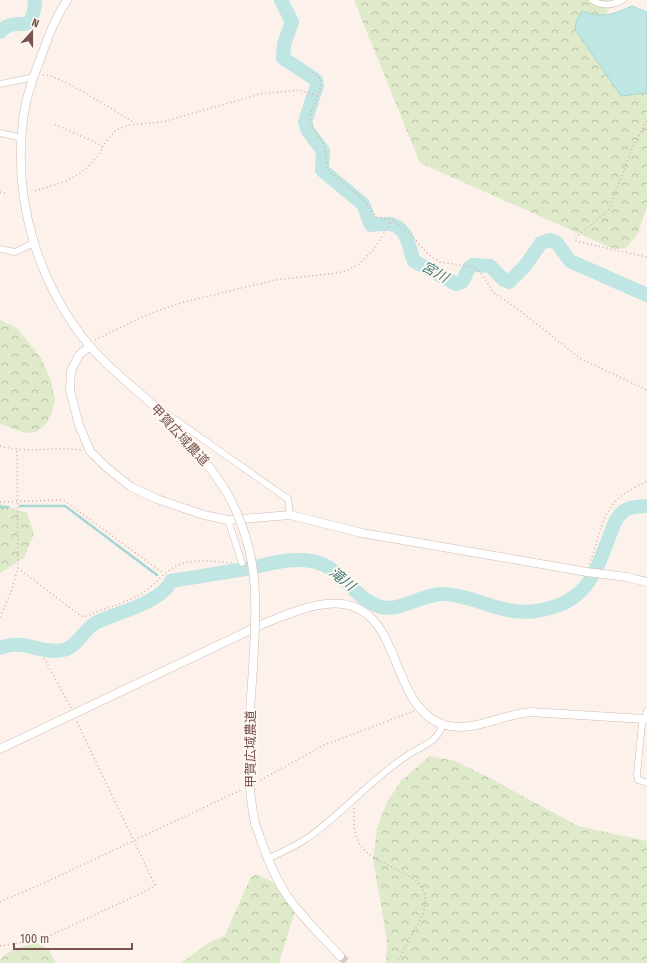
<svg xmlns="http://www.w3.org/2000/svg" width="647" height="963" viewBox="0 0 647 963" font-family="'Fira Sans Condensed','Noto Sans JP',sans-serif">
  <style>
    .forest { fill: url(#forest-crowns) }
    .water { fill: #bfe6e3; stroke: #a6d7d4 }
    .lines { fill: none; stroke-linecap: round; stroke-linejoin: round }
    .stream { stroke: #a6d7d4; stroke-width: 2.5 }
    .river { stroke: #bfe6e3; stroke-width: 14 }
    .tertiary-tunnel { stroke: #dbcac4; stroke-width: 8; stroke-dasharray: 8 4; stroke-linecap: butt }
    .minor-casing { stroke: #d1bab3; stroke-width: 7 }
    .tertiary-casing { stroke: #d1bab3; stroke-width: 9 }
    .path { stroke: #d7aea6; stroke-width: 1.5; stroke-dasharray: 1 3; stroke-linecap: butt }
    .minor { stroke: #fff; stroke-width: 6 }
    .tertiary { stroke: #fff; stroke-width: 8 }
    .tertiary-bridge-casing { stroke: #d1bab3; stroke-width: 9; stroke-linecap: butt }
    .tertiary-bridge { stroke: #fff; stroke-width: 8 }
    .labels { text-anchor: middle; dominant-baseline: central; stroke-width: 4; stroke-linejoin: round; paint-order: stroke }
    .street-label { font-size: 13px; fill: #77534e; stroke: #fef7f2 }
    .water-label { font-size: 14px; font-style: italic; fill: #427c78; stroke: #fef7f2 }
  </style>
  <defs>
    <pattern id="forest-crowns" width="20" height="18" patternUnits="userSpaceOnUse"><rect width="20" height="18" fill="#deeac9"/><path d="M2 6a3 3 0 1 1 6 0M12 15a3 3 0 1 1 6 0" fill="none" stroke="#b9c0a5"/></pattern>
  </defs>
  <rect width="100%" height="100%" fill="#fcf2eb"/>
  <path class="forest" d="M354,0H617L608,10L605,18L647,80V207L637,235L626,248L614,249L420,163Z
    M0,320L17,328L41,358L51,381L55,401L50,417L44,426L36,432L25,433L0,424Z
    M0,504L27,513L34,533L24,558L0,573Z
    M430,756L455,761L488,777L578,826L647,841V963H386L387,941L373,859L377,828L387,802L401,781Z
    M257,874L285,888L295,911L279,963H181L207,944L225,935L251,877Z
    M38,943L49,950L56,963H0V960C10,948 23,946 38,943Z"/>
  <path class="water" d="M632,6L647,12V90L645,93L621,96L575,29L576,22L582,11C602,19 614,14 632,6Z"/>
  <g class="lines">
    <path class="stream" d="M20,506H65L157,575
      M0,507H8"/>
    <path class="river" d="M281,0L292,22L284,44L283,58L316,80L317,85L305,122L308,131L323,151L322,170L363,204L371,225C377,225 384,223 390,224C409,228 408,247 414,261L456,284L462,282L469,268L473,265L490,266L504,280L509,282L525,266L541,243L550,240L557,243L570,261L647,295
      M0,32C17,13 33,40 35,0
      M0,648C24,638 41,655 63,650C78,647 84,628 97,622C117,613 162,602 171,581C196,577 220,573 245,569C266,565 290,557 311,561C342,566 352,597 378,606C399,614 422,593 445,594C477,596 502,616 536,611C584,604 594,578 609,537C613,528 615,517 624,511C630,506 640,507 647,506"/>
    <path class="tertiary-tunnel" d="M340,956L348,963"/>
    <g class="minor-casing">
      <path id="minor" d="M592,0C603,7 612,5 623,0
        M0,84L34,77
        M0,133L22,138
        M0,249L15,252L34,243
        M163,411L288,499L290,515
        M228,520L242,563
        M647,711L642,724L637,774L638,780L647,783
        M267,859C280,853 294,847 306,839C341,815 369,781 405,757C420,746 437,744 443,724"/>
    </g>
    <g class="tertiary-casing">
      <path id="tertiary" d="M67,0C55,18 48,37 41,57C33,77 25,100 23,121C13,200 38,283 88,344C107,367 130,384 152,404C180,429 203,457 224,488
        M90,346L79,355L71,371L70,390L79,425L90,451L106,467L131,487L157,499L204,515L228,520L290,515L362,533L587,572L627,577L647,582
        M0,749L265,623C284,616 305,606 326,604C406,595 385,708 445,725C474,733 502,714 531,712L644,719
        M255,823C263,846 271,870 284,891C299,915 321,935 340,956"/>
    </g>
    <path class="path" d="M313,72L321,79C322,95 309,107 310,123L324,144L328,170L364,200L376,217L393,220L411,235L429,255L440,262L474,267L481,273L494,293L519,310L581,359L647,390
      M43,75C57,73 119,114 135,123
      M647,121L633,146L609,210L577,236L575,241L647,257
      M102,147L116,130L129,125L162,122L260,94L299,90L318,96
      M35,191C65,182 85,177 103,148L101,145L54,124
      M0,192L6,193
      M95,340L144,316L180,303L275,280L337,273L348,270L359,264L374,249L392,221
      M0,446C29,454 53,446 81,450
      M0,502L63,500L163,573
      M589,564C599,543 600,515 618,499C626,491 638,486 647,481
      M18,568L78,614L84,617C103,609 123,604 141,594C159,583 164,568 185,563C200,559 219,562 234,563
      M0,617L11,592L18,568L17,450
      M44,658L71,708
      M257,782L324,745L414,711
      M354,808C354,822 353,836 362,847C378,869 431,872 425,905C423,918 416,927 410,938C405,946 401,955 398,963
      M0,902L44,883L243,789
      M0,946L43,939L148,890L155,885L76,720"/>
    <use href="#minor" class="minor"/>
    <use href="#tertiary" class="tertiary"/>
    <g class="tertiary-bridge-casing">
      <path id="tertiary-bridge" d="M224,488C243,520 254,558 255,595C258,672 239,747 255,823"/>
    </g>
    <use href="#tertiary-bridge" class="tertiary-bridge"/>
  </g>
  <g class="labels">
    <g class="street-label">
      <text transform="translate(180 435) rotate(47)">甲賀広域農道</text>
      <text transform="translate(250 749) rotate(-90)">甲賀広域農道</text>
    </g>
    <g class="water-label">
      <text transform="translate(435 272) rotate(29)">宮川</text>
      <text transform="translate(342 579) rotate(39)">滝川</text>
    </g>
  </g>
  <g transform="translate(32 32) rotate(21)" stroke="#fef7f2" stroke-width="3" paint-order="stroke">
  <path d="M0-3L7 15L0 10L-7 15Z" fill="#77534e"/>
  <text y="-6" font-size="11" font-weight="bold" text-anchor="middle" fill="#77534e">N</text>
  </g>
  <path d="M14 943v6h118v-6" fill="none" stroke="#77534e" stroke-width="2"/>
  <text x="20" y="943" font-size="12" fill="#77534e" stroke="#fef7f2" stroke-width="3" paint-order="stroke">100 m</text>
</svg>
